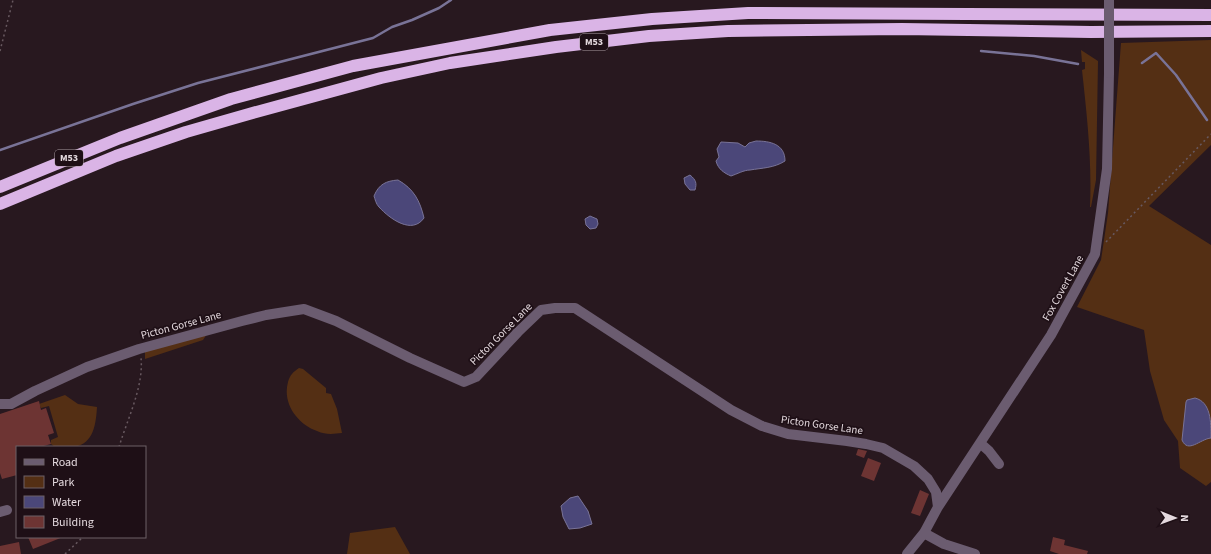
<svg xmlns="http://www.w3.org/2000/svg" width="1211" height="554" viewBox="0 0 1211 554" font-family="'Source Sans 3',sans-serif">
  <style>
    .green { fill: #542f14 }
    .water { fill: #4b4779; stroke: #797397 }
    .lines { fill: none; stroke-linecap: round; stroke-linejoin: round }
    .stream { stroke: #797397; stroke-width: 2.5 }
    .building { fill: #6d3433 }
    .path { stroke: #685960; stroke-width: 1.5; stroke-dasharray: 2 3; stroke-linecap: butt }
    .minor { stroke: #6b5c70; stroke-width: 10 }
    .highway { stroke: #dab4e6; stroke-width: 12 }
    .minor-bridge { stroke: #6b5c70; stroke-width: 10 }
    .labels { text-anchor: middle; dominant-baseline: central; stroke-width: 3.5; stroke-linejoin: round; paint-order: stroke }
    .shield { fill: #1e0f16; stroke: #a99ca2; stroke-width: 1 }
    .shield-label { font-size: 10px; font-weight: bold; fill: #e4d9de }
    .street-label { font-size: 11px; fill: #e4d9de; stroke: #1e0f16 }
  </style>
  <rect width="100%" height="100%" fill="#28181f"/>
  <path class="green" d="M1211,40V145L1149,206L1211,245V482L1206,486L1180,468L1178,441L1164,420L1150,371L1144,330L1077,307L1101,260L1108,213L1121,43Z
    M1081,50L1098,61L1096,180L1091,207H1090C1092,160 1087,116 1082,70L1085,69V62H1082Z
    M207,334L203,340L145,359V351Z
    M299,368L303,369L326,388V393L331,394L337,409L342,433C333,434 326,435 317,431C298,424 282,404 288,382C290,375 293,372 299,368Z
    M65,395L78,404L97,407C96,423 94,444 74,447C68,448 61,447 55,447L51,444V440L58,437L49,406L41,408L39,404Z
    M395,527L410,554H347L350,533Z"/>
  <path class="water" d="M756,141C770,141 785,144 785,161C774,168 762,168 750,170C744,170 737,174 731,176C724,173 718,169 716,161L719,157L717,149L721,142L738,143L745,147L749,143Z
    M690,175C696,180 697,183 695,190H690L685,184L684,178Z
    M398,180C414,189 420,201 424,218C412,235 390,219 379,207C376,204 375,199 374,196C379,184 386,181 398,180Z
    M590,216L597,219L598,224L596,228L590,229L586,225L585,219Z
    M1195,398C1211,402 1211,422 1211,438C1200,439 1188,454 1182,440L1186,402L1187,400Z
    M578,496L588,511L592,524L580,528L569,529L563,517L561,506L570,498Z"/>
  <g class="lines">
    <path class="stream" d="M981,51L1034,56L1078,64
      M1142,63L1156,53L1176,75L1207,120
      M0,150L133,104L198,83L373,38L392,27L412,20L439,8L451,0"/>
  </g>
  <path class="building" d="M39,401L41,410L46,408L54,433L48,435L51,444L40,447H17V475L2,479L0,473V414Z
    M858,449L867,451L864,458L856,455Z
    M868,458L881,463L874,481L861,476Z
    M920,490L929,494L920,516L911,513Z
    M28,537H63L33,549Z
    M1053,537L1065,540L1064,545L1088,551L1087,554H1059L1050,551Z
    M19,542L21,554H0V546Z"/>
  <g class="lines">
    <path class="path" d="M0,51L13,0
      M1106,242L1211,134
      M119,447C127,420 144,386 141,358
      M65,554L83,537"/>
    <path class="minor" d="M0,404H11L35,391L87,367L139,349L242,321L266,315L304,309L336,321L410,358L464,382L476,377L518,332L541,310L555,308H575L731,410L762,426L788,434L847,441L866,444L883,448L914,466L928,479L936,492L938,507
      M980,443L989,451L999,464
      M0,512L7,510
      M924,533L944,544L975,554
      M907,554L924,533L938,507L1051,335L1095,254L1107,169L1109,73"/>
    <path class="highway" d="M0,187L120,138L231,99L353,66L550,30L652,19L748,13L1211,15
      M0,204L116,156L186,132L249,114L381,78L450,63L556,47L649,36L728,31L902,29L1091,32L1211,31"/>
    <path class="minor-bridge" d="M1109,0V73"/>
  </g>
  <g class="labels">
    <g class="shield">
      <rect x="580" y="34" width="28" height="16" rx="3"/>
      <rect x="55" y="150" width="28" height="16" rx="3"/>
    </g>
    <g class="shield-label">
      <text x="594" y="42">M53</text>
      <text x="69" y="158">M53</text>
    </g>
    <g class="street-label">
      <text transform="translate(1063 288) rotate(-61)">Fox Covert Lane</text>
      <text transform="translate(181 325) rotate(-15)">Picton Gorse Lane</text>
      <text transform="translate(501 334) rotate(-45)">Picton Gorse Lane</text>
      <text transform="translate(822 425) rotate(8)">Picton Gorse Lane</text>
    </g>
  </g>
  <rect x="16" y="446" width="130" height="92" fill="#1e0f16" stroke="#6d6066"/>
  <rect x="24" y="459" width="20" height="6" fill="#6b5c70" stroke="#6d6066"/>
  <text x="52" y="466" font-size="12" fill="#e4d9de">Road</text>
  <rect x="24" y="476" width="20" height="12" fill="#542f14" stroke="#6d6066"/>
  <text x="52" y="486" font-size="12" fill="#e4d9de">Park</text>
  <rect x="24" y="496" width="20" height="12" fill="#4b4779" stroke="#6d6066"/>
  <text x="52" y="506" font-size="12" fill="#e4d9de">Water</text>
  <rect x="24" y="516" width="20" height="12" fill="#6d3433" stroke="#6d6066"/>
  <text x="52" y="526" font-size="12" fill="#e4d9de">Building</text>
  <g transform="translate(1175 518) rotate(91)" stroke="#1e0f16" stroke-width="3" paint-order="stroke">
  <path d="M0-3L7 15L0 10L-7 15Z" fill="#e4d9de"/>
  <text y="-6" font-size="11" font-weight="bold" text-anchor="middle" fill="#e4d9de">N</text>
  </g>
</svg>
